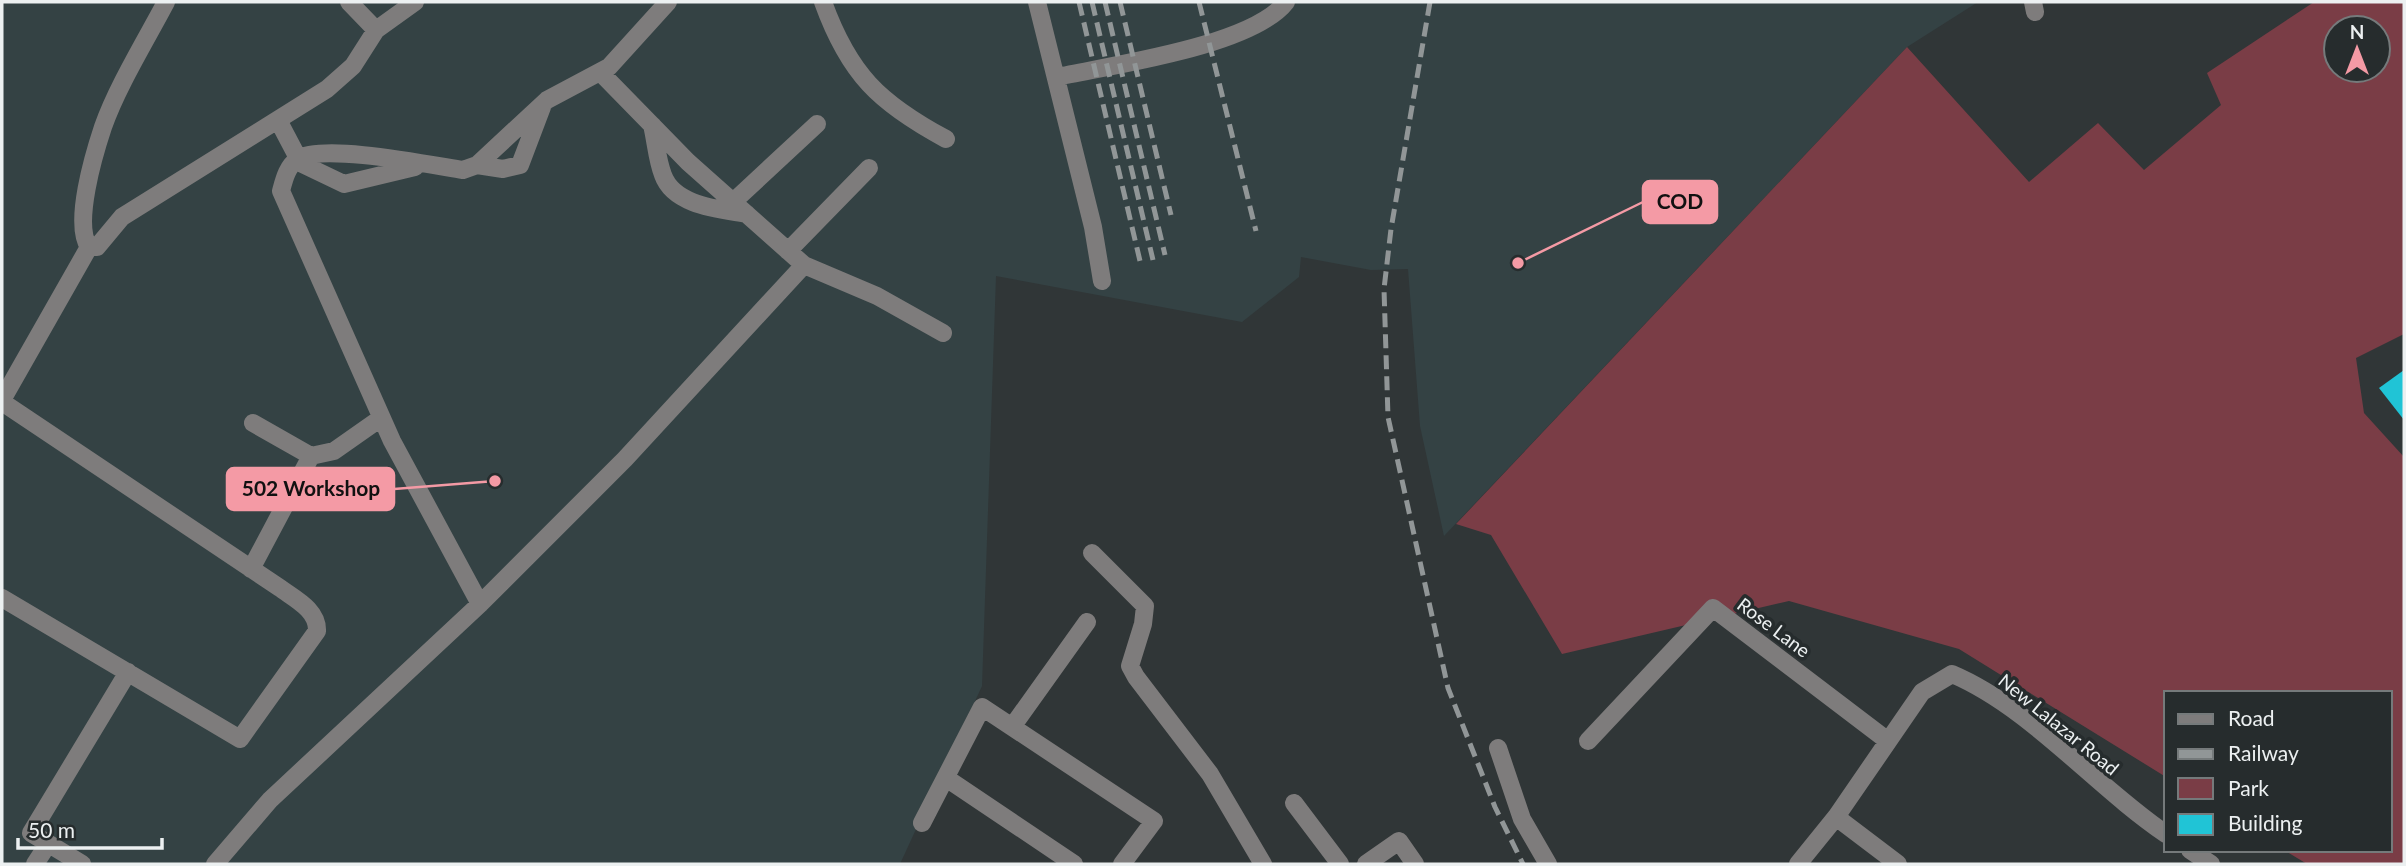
<svg xmlns="http://www.w3.org/2000/svg" width="2406" height="866" viewBox="0 0 2406 866" font-family="Lato,sans-serif">
  <style>
    .built { fill: #344244 }
    .green { fill: #7a3d46; fill-rule: evenodd }
    .building { fill: #20c4d6 }
    .lines { fill: none; stroke-linecap: round; stroke-linejoin: round }
    .minor { stroke: #7e7c7c; stroke-width: 18 }
    .rail { stroke: #919697; stroke-width: 5; stroke-dasharray: 14 7; stroke-linecap: butt }
    .labels { text-anchor: middle; dominant-baseline: central; stroke-width: 7; stroke-linejoin: round; paint-order: stroke }
    .street-label { font-size: 19px; fill: #ecf0f1; stroke: #262c2d }
    .leader { fill: none; stroke: #f49aa5; stroke-width: 2.5 }
    .callout-dot { fill: #f49aa5; stroke: #262c2d; stroke-width: 2.5 }
    .callout { fill: #f49aa5; stroke: #f49aa5; stroke-width: 2.5 }
    .callout-label { font-size: 21px; text-anchor: middle; font-weight: bold; fill: #111 }
  </style>
  <rect width="100%" height="100%" fill="#303637"/>
  <path class="built" d="M2,2H1978L1907,47L1444,536L1420,426L1408,269L1371,270L1301,257L1299,277L1242,322L996,276L982,686L900,864H2Z"/>
  <path class="green" d="M2314,2H2403L2404,6V334L2356,358L2364,413L2404,457V864H2307L2284,850H2390V693H2166V777L1959,649L1789,601L1562,654L1491,535L1456,524L1907,47L2029,182L2098,123L2144,170L2221,105L2207,73ZM2336,28H2378V70H2336Z"/>
  <path class="building" d="M2404,370V420L2379,388Z"/>
  <g class="lines">
    <path class="minor" d="M166,2C146,40 117,87 103,127C94,154 73,224 89,247H97L122,217L327,89L353,66L376,30L415,2
      M349,2L376,30
      M823,2C849,74 879,103 946,139
      M1037,2L1093,227L1102,281
      M2033,2L2035,12
      M600,72L688,162L804,265L877,296L943,333
      M1057,77C1112,65 1252,46 1286,2
      M278,120L298,158
      M652,125C656,142 657,160 663,175C674,206 720,209 747,214
      M296,161L344,184L415,167
      M477,165L503,169L520,165L542,107
      M733,202L817,124
      M788,251L869,168
      M2,400L89,247
      M2,402L280,588C295,599 318,610 317,631L240,739L2,598
      M253,423L311,456L334,451L381,418
      M1092,553L1145,606L1143,624L1130,666L1136,677L1210,774L1263,864
      M251,569L311,456
      M480,604L392,441L281,191C284,180 287,166 298,159C322,143 431,165 463,170L477,165L547,100L609,67L668,2
      M1012,727L1087,622
      M1588,741L1713,608L1888,741
      M1498,748L1522,819L1548,864
      M946,778L1074,864
      M1294,803L1340,864
      M1836,817L1898,864
      M922,823L982,707L1154,821L1122,864
      M2190,850L2211,864
      M35,864L48,844
      M82,864L31,833L128,672
      M215,864L270,800L480,604L625,459L804,265
      M1366,864L1399,841L1415,864
      M1798,864L1836,817L1922,692L1952,674C2030,707 2095,786 2166,834"/>
    <path class="rail" d="M1079,2L1140,261
      M1092,2L1153,260
      M1105,2L1165,255
      M1120,2L1171,215
      M1199,2L1256,231
      M1430,2L1391,229L1384,289L1388,417L1448,688L1495,807L1523,864"/>
  </g>
  <g class="labels">
    <g class="street-label">
      <text transform="translate(1774 627) rotate(37)">Rose Lane</text>
      <text transform="translate(2059 724) rotate(39)">New Lalazar Road</text>
    </g>
  </g>
  <path class="leader" d="M1518 263L1643 202M495 481L394 489"/>
  <g class="callout-dot">
    <circle cx="1518" cy="263" r="7"/>
    <circle cx="495" cy="481" r="7"/>
  </g>
  <g class="callout">
    <rect x="1643" y="181" width="74" height="42" rx="7"/>
    <rect x="227" y="468" width="167" height="42" rx="7"/>
  </g>
  <g class="callout-label">
    <text x="1680" y="209">COD</text>
    <text x="311" y="496">502 Workshop</text>
  </g>
  <rect width="2406" height="866" fill="none" stroke="#ecf0f1" stroke-width="7"/>
  <rect x="2164" y="691" width="228" height="161" fill="#262c2d" stroke="#757a7b" stroke-width="2"/>
  <rect x="2178" y="714" width="35" height="10" fill="#7e7c7c" stroke="#757a7b" stroke-width="2"/>
  <text x="2228" y="726" font-size="21" fill="#ecf0f1">Road</text>
  <rect x="2178" y="749" width="35" height="10" fill="#919697" stroke="#757a7b" stroke-width="2"/>
  <text x="2228" y="761" font-size="21" fill="#ecf0f1">Railway</text>
  <rect x="2178" y="778" width="35" height="21" fill="#7a3d46" stroke="#757a7b" stroke-width="2"/>
  <text x="2228" y="796" font-size="21" fill="#ecf0f1">Park</text>
  <rect x="2178" y="814" width="35" height="21" fill="#20c4d6" stroke="#757a7b" stroke-width="2"/>
  <text x="2228" y="831" font-size="21" fill="#ecf0f1">Building</text>
  <g transform="translate(2357 49)"><circle r="33" fill="#262c2d" stroke="#757a7b" stroke-width="2"/>
  <path d="M0-5L12 26L0 18L-12 26Z" fill="#f49aa5"/>
  <text y="-10" font-size="19" font-weight="bold" text-anchor="middle" fill="#ecf0f1">N</text>
  </g>
  <path d="M18 838v10h144v-10" fill="none" stroke="#ecf0f1" stroke-width="3.5"/>
  <text x="28" y="838" font-size="21" fill="#ecf0f1" stroke="#262c2d" stroke-width="5" paint-order="stroke">50 m</text>
</svg>
